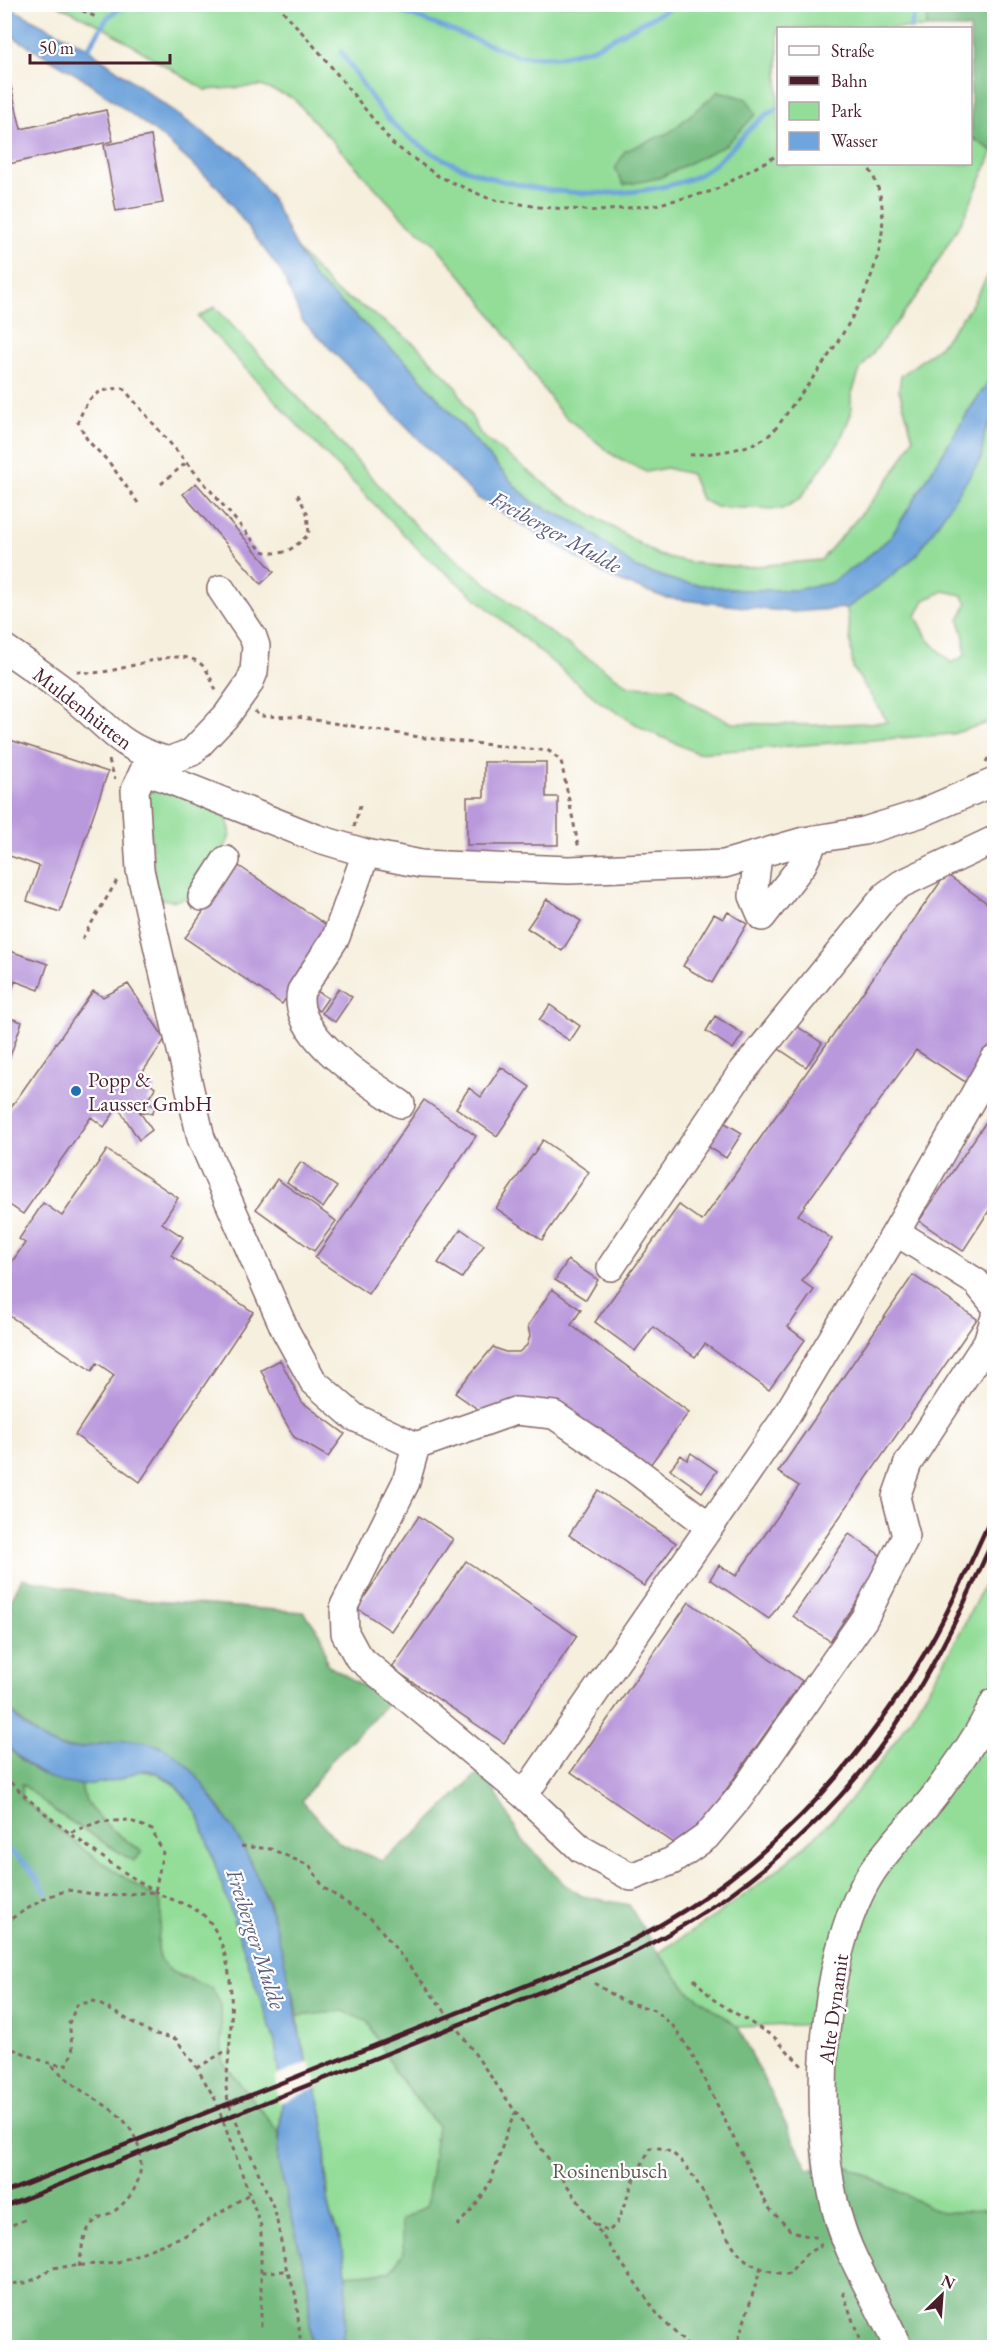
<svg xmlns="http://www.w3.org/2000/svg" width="999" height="2352" viewBox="0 0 999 2352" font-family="'EB Garamond',serif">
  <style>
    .green { fill: #93dd99; stroke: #6e7e62; stroke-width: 1.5; fill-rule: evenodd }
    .forest { fill: #76bc81; stroke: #606e56; stroke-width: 1.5 }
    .water { fill: #6fa4dc; stroke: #5c6284; stroke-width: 1.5 }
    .pier { fill: #f6efdd }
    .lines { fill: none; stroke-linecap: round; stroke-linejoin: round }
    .stream { stroke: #6fa4dc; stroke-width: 5 }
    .building { fill: #b998dc }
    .minor-casing { stroke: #866869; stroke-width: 30 }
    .path { stroke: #866869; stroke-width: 3; stroke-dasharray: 4.5 4.5; stroke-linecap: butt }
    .minor { stroke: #fff; stroke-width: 27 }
    .rail { stroke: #4a1f2b; stroke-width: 4.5 }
    .poi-dot { fill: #1f6fb2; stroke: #fff; stroke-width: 2 }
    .labels { text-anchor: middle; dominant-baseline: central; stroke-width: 4.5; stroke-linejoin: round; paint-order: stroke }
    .street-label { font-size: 21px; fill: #4a1f2b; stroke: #fff }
    .poi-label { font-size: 21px; fill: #4a1f2b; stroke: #fff; text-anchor: start }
    .park-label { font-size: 21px; fill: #60584c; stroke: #fff }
    .water-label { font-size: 22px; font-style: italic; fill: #5b5b7b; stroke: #fff }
  </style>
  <rect width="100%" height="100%" fill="#fff"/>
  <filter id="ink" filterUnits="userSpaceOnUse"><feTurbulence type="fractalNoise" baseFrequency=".0167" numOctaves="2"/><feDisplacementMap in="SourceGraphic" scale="12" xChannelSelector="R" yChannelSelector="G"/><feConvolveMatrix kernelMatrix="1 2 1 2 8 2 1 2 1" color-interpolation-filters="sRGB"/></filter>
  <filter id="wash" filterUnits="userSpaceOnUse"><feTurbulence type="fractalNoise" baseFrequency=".008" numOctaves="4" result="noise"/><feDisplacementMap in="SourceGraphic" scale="24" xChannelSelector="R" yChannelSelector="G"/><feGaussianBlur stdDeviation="1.35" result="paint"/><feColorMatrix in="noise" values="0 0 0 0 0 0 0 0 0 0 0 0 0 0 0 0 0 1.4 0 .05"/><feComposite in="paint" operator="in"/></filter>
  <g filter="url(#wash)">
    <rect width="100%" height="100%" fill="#f6efdd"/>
    <path class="green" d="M58,5H929L926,28H778V164H970L971,137L993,151L965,215L919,293L860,370L851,396V414L839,443L800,499L782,509L716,507L701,499L691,474L666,468L646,472L613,455L560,412L478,296L434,243L402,217L293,98L261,86L205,90L101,26Z
      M296,248L336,292L368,310L417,346L456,387L481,435L558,494L658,555L693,563L746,567L821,560C854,521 892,484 913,438L899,390L901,376L940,346L969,309L994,265V374L970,409L891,537L860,563L830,583L795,590H740L679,582L636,568L583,526L533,502L516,487L407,363L315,279Z
      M215,307L421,531L535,622L629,686L674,688L691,703L732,723L816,725L888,722L853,668L847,608L885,581L981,459L985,431L994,417V721L952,734L697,753L644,729L600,702L422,553L303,431L198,317ZM944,591L962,595L967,604L959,620L964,637L965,656L951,663L928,639L916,616L924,600Z
      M168,789L225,815C227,821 231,827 230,834C228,848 199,887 187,897C180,902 163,902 156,895L147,792Z
      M994,1563V2209L942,2213L849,2167L815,2169L820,2024L738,2027L688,1990L658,1953C731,1907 804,1857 859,1789C913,1724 959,1639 994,1563Z
      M138,1771C167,1771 182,1791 198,1814L275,2042L282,2103L279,2133L222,2061L221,2005C213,1997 206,1989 197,1982C179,1970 162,1979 158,1948C156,1931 164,1919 160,1901L85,1851L22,1799V1783L56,1812L133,1861L142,1852C119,1834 85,1815 81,1785L122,1778Z
      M342,2011L367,2021L395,2072L437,2126L427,2206L402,2220L404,2253L389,2272L345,2275L340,2239L329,2210L323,2117L300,2037L298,2016Z"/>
    <path class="forest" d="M929,5H994L993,151L971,137L970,28H926Z
      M719,91L747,99L756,114L726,145L659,178L624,185L615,169L625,151L670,132Z
      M22,1578L115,1598L304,1612L322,1636L327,1665L390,1701L329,1763L302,1801L339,1843L382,1861L422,1829L483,1768L520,1837L565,1885L582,1896L629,1905L658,1953L688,1990L738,2027L808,2169L849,2167L942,2213L994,2209V2347H342L346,2306L345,2275L389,2272L404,2253L401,2220L427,2206L437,2125L395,2072L367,2021L342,2011L298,2016L268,1899L224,1814L194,1773L176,1756L59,1747L39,1737L5,1706V1612Z
      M4,1744C33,1771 41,1779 81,1785C85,1815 119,1834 142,1852L133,1861L56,1812L22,1784V1799L85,1851L160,1901C164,1917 158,1928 158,1944C157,1975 189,1979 212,1988L221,2005L222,2061L279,2133L278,2162L308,2282L311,2347H5Z"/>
    <path class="water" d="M5,4L10,5L16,11L87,48L221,146L241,156L273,201L296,248L315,279L407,363L516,487L533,502L583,526L636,568L679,582L740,590H795L830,583L860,563L891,537L970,409L994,374V417L985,431L981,459L917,555L885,581L847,608L791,612L666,598L611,578L476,497L302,320L282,273L218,187L162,137L84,79L5,32Z
      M4,1706C19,1721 38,1740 58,1747C68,1750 80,1748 90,1746C124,1740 146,1734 176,1756C192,1768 203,1784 214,1801C268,1876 284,1947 300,2036C305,2064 320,2091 323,2119C327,2149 323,2180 329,2210C331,2221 337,2229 340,2239C351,2273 345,2313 342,2347H311L308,2282L278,2161L282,2103L275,2042L198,1814C186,1797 172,1776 151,1771C139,1768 131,1776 120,1779C66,1793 43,1781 5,1744Z"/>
    <path class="pier" d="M310,2062L318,2088L279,2103L276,2076Z"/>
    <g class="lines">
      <path class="stream" d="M381,4L519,56L556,57L594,48L677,4
        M910,28L918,4
        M341,52C356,73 369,97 386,116C450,189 602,211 690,179C726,165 744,125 778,108
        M84,55L108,17L120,8H141L142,4
        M4,1846L30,1868L46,1892"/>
    </g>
    <g id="blocks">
      <path class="building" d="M4,57L21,129L106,110L113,141L4,165Z
        M151,136L163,203L116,211L104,145Z
        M196,483L274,572L261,584L183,494Z
        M4,738L108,772L60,912L27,901L39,866L4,854Z
        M484,762H546V797H558V845H467V797H484Z
        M236,864L332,929L282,1004L185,938Z
        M946,874L994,908V1049L970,1085L916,1050L798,1215L832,1239L802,1281L814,1290L788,1327L805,1340L769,1390L705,1344L695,1357L653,1327L635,1351L595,1322L679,1205L702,1221Z
        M547,899L581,921L562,951L527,928Z
        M728,912L747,924L712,983L683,966L714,914L723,919Z
        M4,949L48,964L39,990L15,981L5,1010Z
        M128,984L165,1039L140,1076L155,1088L147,1101L155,1107L152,1114L139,1111L152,1130L139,1140L118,1107L104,1127L91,1117L23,1214L4,1201V1117L93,991L103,997Z
        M312,988L328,998L319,1011L304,1000Z
        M339,988L352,997L335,1022L322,1013Z
        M550,1005L580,1026L570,1041L539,1020Z
        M4,1016L22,1022L5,1071H4Z
        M715,1016L743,1034L733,1049L706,1031Z
        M795,1025L822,1043L806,1067L779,1049Z
        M501,1067L530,1087L497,1136L456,1108L469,1088L481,1097Z
        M424,1100L476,1136L368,1294L315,1258Z
        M994,1110V1203L963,1251L919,1221Z
        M720,1120L742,1133L726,1158L704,1144Z
        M543,1140L589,1172L542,1240L496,1208Z
        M107,1150L178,1198L162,1223L183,1237L171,1255L253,1312L140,1482L75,1435L114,1375L97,1363L92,1371L4,1312V1273L25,1243L19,1239L43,1203L62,1216Z
        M301,1162L337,1187L323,1208L287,1182Z
        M277,1179L336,1221L314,1251L256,1209Z
        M461,1229L484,1245L462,1278L438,1263Z
        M568,1260L598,1280L586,1300L555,1280Z
        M913,1275L977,1319L769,1619L710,1579L719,1565L736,1576L799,1486L778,1472Z
        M552,1289L581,1310L571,1325L689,1412L647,1469L565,1414L479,1410L455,1393L493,1347L505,1352H519L527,1345L530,1336L528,1326Z
        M280,1360L302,1402L345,1434L328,1457L294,1437L283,1418L261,1370Z
        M691,1453L717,1471L702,1492L670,1469L681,1455L687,1460Z
        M598,1490L676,1543L644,1586L569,1535Z
        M419,1516L453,1539L391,1631L357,1608Z
        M849,1534L886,1559L830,1641L793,1616Z
        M466,1561L577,1636L504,1743L392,1668Z
        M689,1602L802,1681L684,1850L571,1772Z"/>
    </g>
  </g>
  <g filter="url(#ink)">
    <use href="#blocks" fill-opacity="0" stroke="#866869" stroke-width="1.5"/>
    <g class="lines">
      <g class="minor-casing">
        <path id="minor" d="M221,589L253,637L256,646L254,672L249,684L227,715L192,752L144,770L135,790L140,870L201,1138L285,1330L313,1381L354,1417L416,1446L406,1482L344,1606L345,1633L358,1657L524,1795L581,1849L631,1877L672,1861L706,1837L739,1798L864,1619L906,1536L896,1497L908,1463L987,1342L994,1320
          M4,648C29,665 54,682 77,701C110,728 120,747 165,760
          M144,770L316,838L366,853L421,864L569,870L724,864L804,841L864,831L919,814L994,782
          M366,853L336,937L301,991C290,1035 369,1083 401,1104
          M758,856L753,896L762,917L803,864L815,839
          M202,897L226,860
          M994,1060L896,1232L976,1282L994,1304
          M611,1267L739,1076L886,895L901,884L994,840
          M416,1446L515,1411L554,1415L634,1469L709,1526
          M524,1795L783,1421L896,1232
          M898,2348C880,2304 852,2265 839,2220C811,2128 819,1957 870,1875C889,1845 915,1822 936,1794C957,1765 980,1734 994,1702"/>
      </g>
      <path class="path" d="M81,4L79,9L98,18
        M277,4L321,54L393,144L438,176L490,199L539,207L599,211L655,205L713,191L778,155
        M690,455C714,453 744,451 765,438C777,431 788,410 797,399C842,341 916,235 866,164
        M161,484L187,462
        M138,503L109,462L88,441L78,422C89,395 94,390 123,388L262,551C286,557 292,549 309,534L307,513L296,491
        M77,671C114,682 178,638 204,667C210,674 213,685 217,693
        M255,711L259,716L297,717L425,738L549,751L561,761L579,849
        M109,760L115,779
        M986,762L994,748
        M354,827L361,802
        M82,939L118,879
        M4,1776C46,1818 103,1860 154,1891C172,1902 200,1905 212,1925C241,1972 230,2035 226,2087L228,2102L275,2211L286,2267L296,2296L301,2348
        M71,1832L99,1822L129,1820L152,1830L163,1852L155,1892
        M241,1846L271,1849L310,1866L324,1888L374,1921L447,2014L658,2315L690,2348
        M4,1923L47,1897L68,1890L105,1896L154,1892
        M694,1979L714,2000L774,2037L802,2066
        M594,1983L623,2001L654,2010L673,2026L691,2052L768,2207L790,2230L810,2237H821
        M4,2047C26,2051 44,2066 66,2065L73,2052L69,2023L77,2005L94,2001L152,2033L176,2039L197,2068L215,2099L261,2226V2330
        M52,2066C62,2074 71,2083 81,2090C97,2101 117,2110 129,2127C148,2155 144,2188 117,2209C111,2214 102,2215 96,2220C82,2231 82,2250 79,2267
        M197,2068L229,2049
        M595,2224L608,2232L617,2223L633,2182L650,2148C697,2141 715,2244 752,2264C763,2270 776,2273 788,2274L808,2252L820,2247L822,2239
        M457,2226C469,2213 481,2200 489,2184C500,2161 503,2135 516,2112
        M4,2228L27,2219
        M262,2272L287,2271
        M4,2284L25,2283L38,2278L51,2268L118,2262L186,2235L249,2194
        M843,2292L862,2348
        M736,2348L761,2267"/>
      <use href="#minor" class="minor"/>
      <path class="rail" d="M4,2193L590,1960C736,1898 846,1787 926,1651C952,1607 972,1558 994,1512
        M4,2207L595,1970C721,1917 834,1824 907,1708C941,1654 968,1596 994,1538"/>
    </g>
  </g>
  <circle class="poi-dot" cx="76" cy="1091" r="6"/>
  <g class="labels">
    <g class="street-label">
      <text transform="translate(83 708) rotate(38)">Muldenhütten</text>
      <text transform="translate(833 2009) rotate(-82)">Alte Dynamit</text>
    </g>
    <g class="poi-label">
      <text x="88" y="1079">Popp &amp;<tspan x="88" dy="24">Lausser GmbH</tspan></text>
    </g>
    <g class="park-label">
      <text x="610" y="2170">Rosinenbusch</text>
    </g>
    <g class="water-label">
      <text transform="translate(556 532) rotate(29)">Freiberger Mulde</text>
      <text transform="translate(256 1939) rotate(72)">Freiberger Mulde</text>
    </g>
  </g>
  <rect width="999" height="2352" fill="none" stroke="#fff" stroke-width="24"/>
  <rect x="777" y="27" width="195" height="138" fill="#ffffff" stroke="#b7a5aa" stroke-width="1.5"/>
  <rect x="789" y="46" width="30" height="9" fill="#ffffff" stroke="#b7a5aa" stroke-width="1.5"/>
  <text x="831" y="57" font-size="18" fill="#4a1f2b">Straße</text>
  <rect x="789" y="76" width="30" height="9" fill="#4a1f2b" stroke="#b7a5aa" stroke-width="1.5"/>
  <text x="831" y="87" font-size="18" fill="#4a1f2b">Bahn</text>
  <rect x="789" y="102" width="30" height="18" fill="#93dd99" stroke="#b7a5aa" stroke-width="1.5"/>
  <text x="831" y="117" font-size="18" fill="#4a1f2b">Park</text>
  <rect x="789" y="132" width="30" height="18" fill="#6fa4dc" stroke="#b7a5aa" stroke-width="1.5"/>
  <text x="831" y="147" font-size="18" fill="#4a1f2b">Wasser</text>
  <g transform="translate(942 2295) rotate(25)" stroke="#ffffff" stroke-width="4.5" paint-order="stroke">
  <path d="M0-4.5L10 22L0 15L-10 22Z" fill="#4a1f2b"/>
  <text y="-9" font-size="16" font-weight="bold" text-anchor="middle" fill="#4a1f2b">N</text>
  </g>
  <path d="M30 54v9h140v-9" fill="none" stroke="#4a1f2b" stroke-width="3"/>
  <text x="39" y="54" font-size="18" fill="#4a1f2b" stroke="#ffffff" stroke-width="4.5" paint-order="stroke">50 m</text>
</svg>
